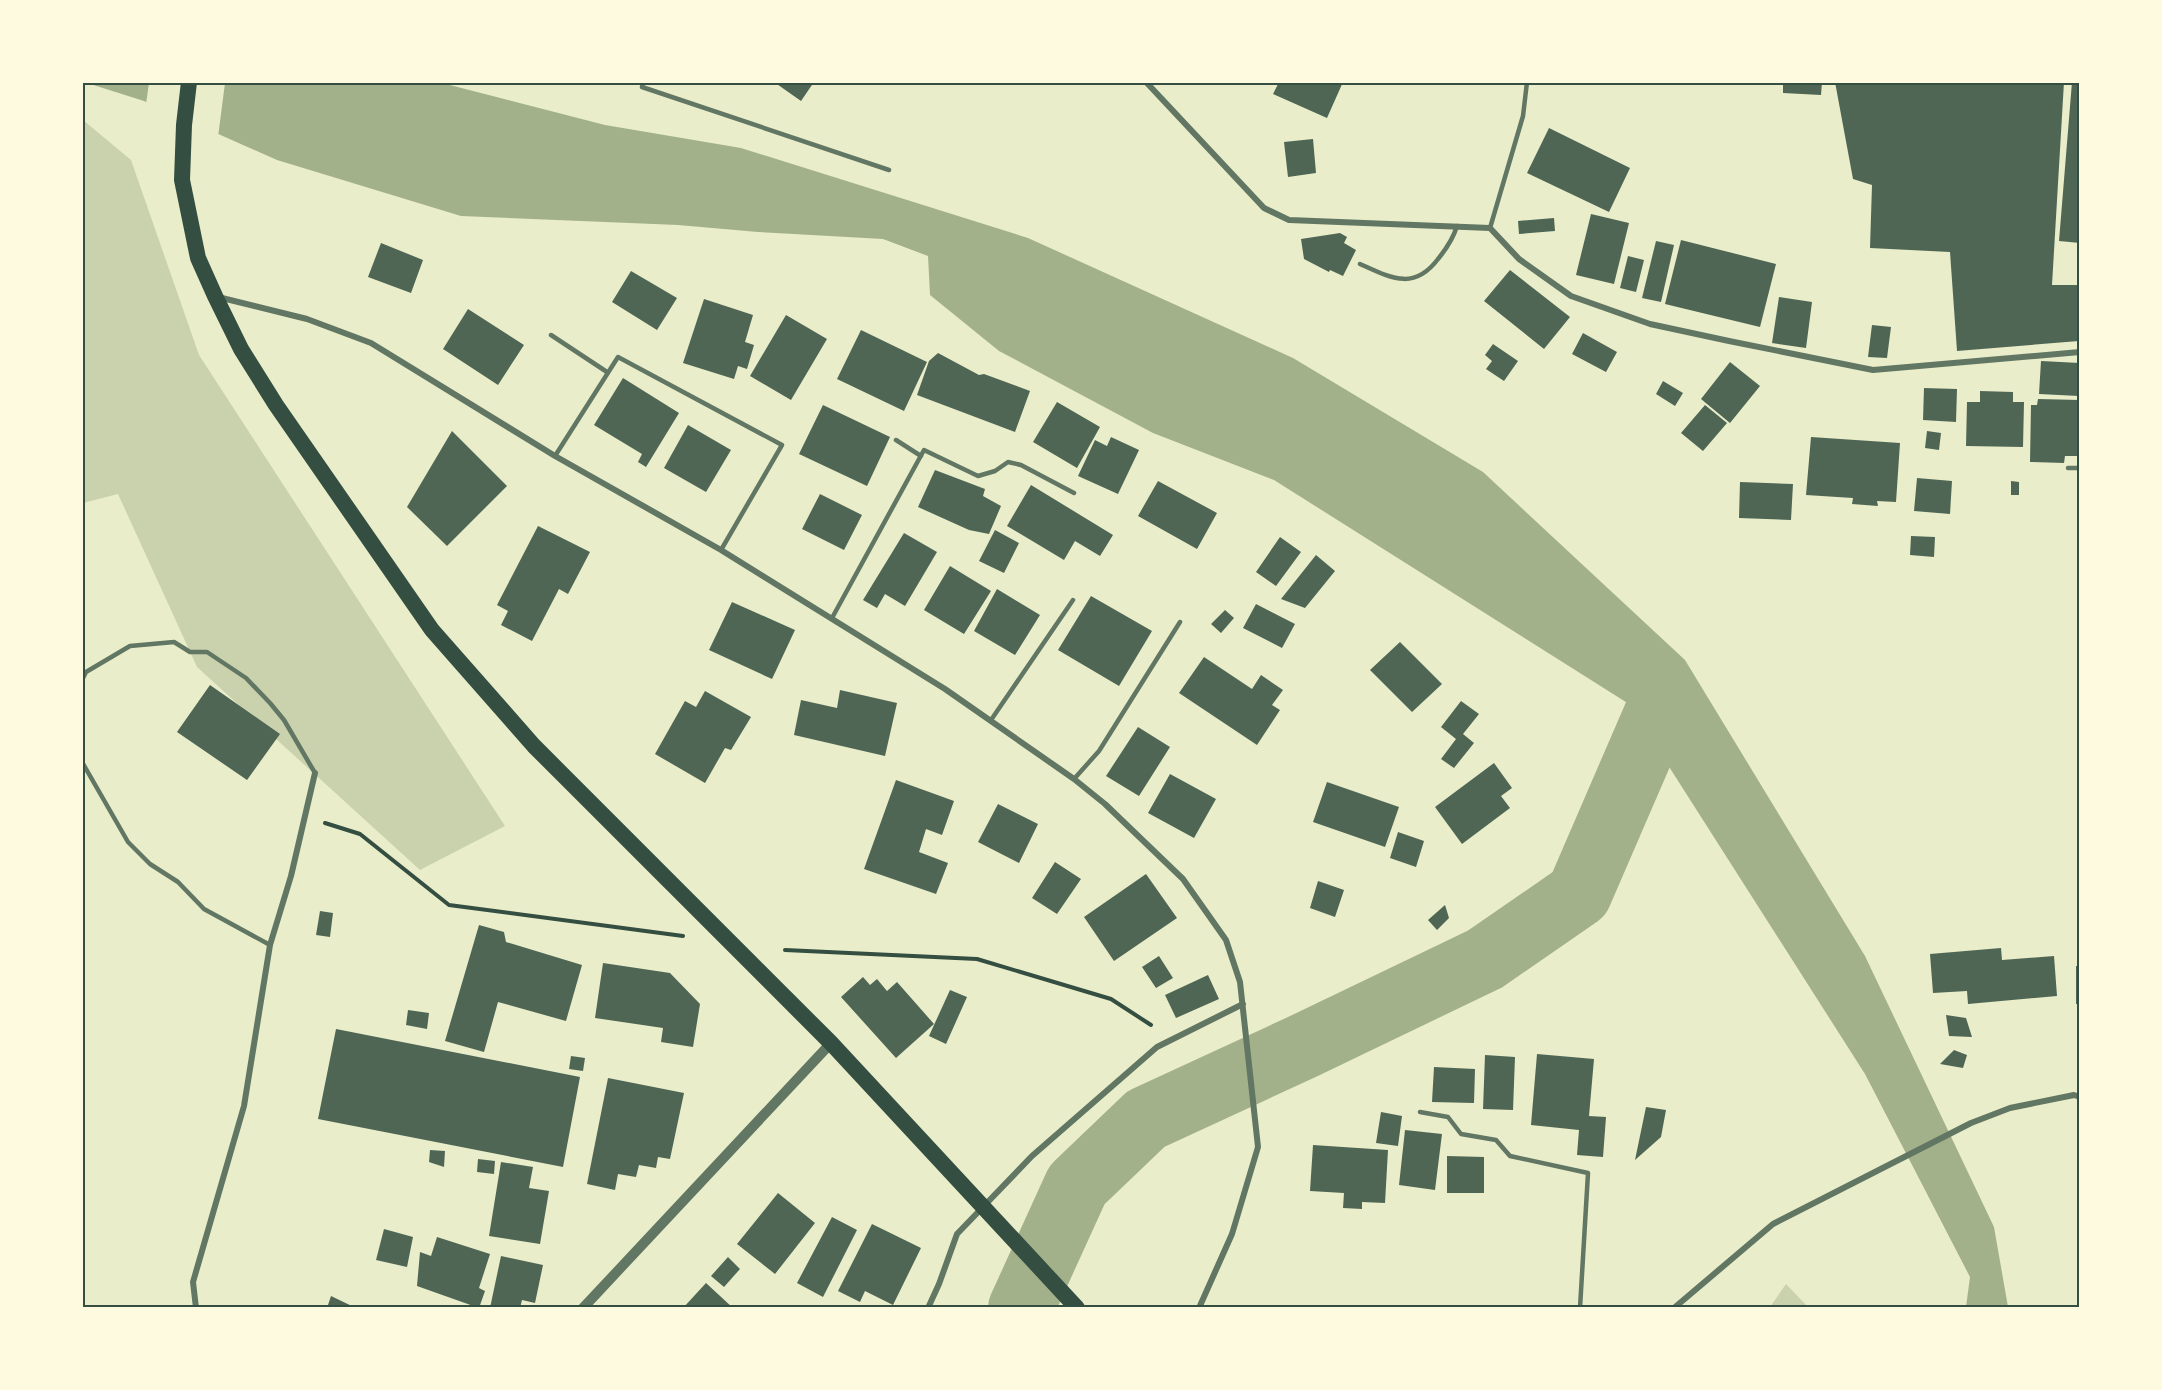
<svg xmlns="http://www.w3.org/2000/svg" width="2162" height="1390" viewBox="0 0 2162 1390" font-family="Raleway,sans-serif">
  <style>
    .green { fill: #cad2ad }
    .water { fill: #a3b18a }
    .pier { fill: #e9edc9 }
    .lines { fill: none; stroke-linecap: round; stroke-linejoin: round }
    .river { stroke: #a3b18a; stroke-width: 66 }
    .building { fill: #4f6655 }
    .path { stroke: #344e41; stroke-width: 4 }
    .service { stroke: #617663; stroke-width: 4.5 }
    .minor { stroke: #617663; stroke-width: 6 }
    .tertiary { stroke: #617663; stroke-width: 10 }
    .trunk { stroke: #344e41; stroke-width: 16 }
    .neatline { fill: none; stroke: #344e41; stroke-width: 2 }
  </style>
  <rect width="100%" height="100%" fill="#e9edc9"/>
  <path class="green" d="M83,120L131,160L199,355L505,826L420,870L197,667L118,494L83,503Z
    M1786,1284L1808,1307H1770Z"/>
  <path class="water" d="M87,83H442L605,125L741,148L1028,238L1293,358L1483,472L1685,660L1865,956L1994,1227L2008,1307H1966L1970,1277L1865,1074L1629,704L1274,480L1153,433L999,351L930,295L928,256L883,239L758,232L678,225L461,216L277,160L144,101Z"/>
  <path class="pier" d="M149,83H225L218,137L146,104Z"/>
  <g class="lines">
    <path class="river" d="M1021,1308L1077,1185L1146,1119L1304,1046L1485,959L1579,894L1662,702"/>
  </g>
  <path class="building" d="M774,82H814L801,101Z
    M1279,82H1343L1327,118L1273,94Z
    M1783,82H1822L1821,95L1783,93Z
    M1835,82H2064L2052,285H2080L2079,341L1957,351L1950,252L1870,248L1872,185L1853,179Z
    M2072,82H2080V243L2059,241Z
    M1549,128L1630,168L1609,212L1527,173Z
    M1313,139L1316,173L1288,177L1284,142Z
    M1591,214L1629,223L1614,284L1576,275Z
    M1554,218L1555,231L1519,234L1518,221Z
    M1340,233L1347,237L1344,243L1356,250L1343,276L1330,270L1329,272L1304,259L1301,239Z
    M1681,240L1776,264L1760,327L1665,304Z
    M1656,241L1674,245L1661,302L1642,298Z
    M381,243L423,260L411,293L368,277Z
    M1628,256L1644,260L1636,292L1620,288Z
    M1510,270L1570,317L1544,349L1484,301Z
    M631,271L677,298L657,330L612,302Z
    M1779,297L1812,302L1806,348L1772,343Z
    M704,299L753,315L745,342L754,345L747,369L738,366L734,379L683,363Z
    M468,309L524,345L498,385L443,349Z
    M786,315L827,339L791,400L750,376Z
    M1872,325L1891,327L1887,358L1868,357Z
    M861,330L927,362L904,411L837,379Z
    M1583,333L1617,352L1606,372L1572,354Z
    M1493,344L1518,361L1504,381L1486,369L1492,361L1485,355Z
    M938,353L979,375L984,374L1030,391L1015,432L917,395L929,361Z
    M2041,361L2080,363L2079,396L2039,394Z
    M1730,362L1760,386L1730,423L1701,399Z
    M623,378L679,413L646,467L638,462L642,454L594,425Z
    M1663,381L1683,393L1675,406L1656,394Z
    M1924,388L1957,389L1956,422L1923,420Z
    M1980,391L2013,392V402H2024L2023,447L1966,446L1967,402H1980Z
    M2038,399L2080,400V456H2065L2064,463L2030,462L2031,405H2037Z
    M1057,402L1100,427L1077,468L1033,442Z
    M823,405L890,437L867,486L799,454Z
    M1705,405L1727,423L1703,451L1681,433Z
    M688,425L731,450L706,492L664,468Z
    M452,431L507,486L447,546L407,507Z
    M1927,431L1941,433L1939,450L1925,448Z
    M1111,437L1139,450L1118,494L1078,476L1095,440L1107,446Z
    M1811,437L1900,443L1896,502L1877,501L1878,506L1852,504L1853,498L1806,495Z
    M935,470L985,489L983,496L1001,506L989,534L969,530L918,507Z
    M1917,478L1952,481L1950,514L1914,511Z
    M1158,481L1217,513L1197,549L1138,516Z
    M2011,481L2019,482V495H2011Z
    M1740,482L1793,484L1791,520L1739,518Z
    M1031,485L1113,535L1100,556L1075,541L1064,560L1007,526Z
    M820,494L862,515L844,550L802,529Z
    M538,526L590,552L568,594L559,589L532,641L501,625L508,611L497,605Z
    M995,530L1019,543L1004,573L979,561Z
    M904,533L937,552L905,606L885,594L877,608L863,600Z
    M1911,536L1935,537L1934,557L1910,555Z
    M1280,537L1301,552L1276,586L1256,572Z
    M1316,555L1335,571L1305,608L1281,599Z
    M950,566L991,591L964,634L924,610Z
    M997,589L1040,615L1015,655L974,631Z
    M1091,596L1152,631L1119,686L1058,650Z
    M732,602L795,630L772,679L709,650Z
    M1256,604L1295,624L1282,648L1243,628Z
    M1225,610L1234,618L1221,633L1211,624Z
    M1400,642L1442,684L1412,712L1370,670Z
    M1204,657L1252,689L1261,675L1283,690L1272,705L1280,710L1257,745L1179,693Z
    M210,685L280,734L247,780L177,732Z
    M840,690L897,703L885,756L794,735L801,700L837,708Z
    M705,691L751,717L731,750L725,748L705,783L655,754L685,701L696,707Z
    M1461,701L1479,714L1463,734L1474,743L1454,768L1441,759L1456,739L1441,727Z
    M1138,727L1170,747L1139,796L1106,776Z
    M1494,763L1512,788L1501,796L1510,808L1462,844L1435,807Z
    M1170,774L1216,799L1194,838L1148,813Z
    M896,780L954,801L942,835L926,829L919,852L948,863L936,894L864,869Z
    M1327,782L1399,807L1385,847L1313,822Z
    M998,804L1038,824L1019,863L978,842Z
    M1398,832L1424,841L1416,867L1390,858Z
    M1055,862L1081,879L1057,914L1032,898Z
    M1146,874L1177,918L1114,961L1084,917Z
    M1318,881L1344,890L1335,917L1310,908Z
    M1445,905L1449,918L1437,930L1428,920Z
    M320,911L333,913L330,937L316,935Z
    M479,925L504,932L506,942L582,965L566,1021L498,1002L484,1052L445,1041Z
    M2001,948L2002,960L2054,956L2057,996L1968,1004L1967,991L1933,993L1930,954Z
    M1159,956L1173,978L1156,988L1142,967Z
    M603,963L670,973L700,1004L693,1047L661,1042L663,1028L595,1018Z
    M2076,966H2080V1004H2076Z
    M1208,975L1219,999L1176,1018L1165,995Z
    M863,977L870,985L877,979L887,991L897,982L934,1024L896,1058L841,997Z
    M950,990L967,997L946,1044L929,1036Z
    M408,1010L429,1013L427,1029L406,1025Z
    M1946,1015L1966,1018L1972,1037L1949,1036Z
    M336,1029L580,1077L563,1167L318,1119Z
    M1954,1050L1967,1055L1963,1068L1940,1064Z
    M1537,1054L1594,1059L1589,1116L1606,1117L1603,1157L1577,1155L1579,1130L1531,1125Z
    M1485,1055L1515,1057L1513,1110L1483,1109Z
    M571,1056L585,1058L583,1071L569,1069Z
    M1434,1067L1475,1069L1474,1103L1432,1102Z
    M608,1078L684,1093L670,1159L658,1157L656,1168L639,1165L636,1177L618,1174L615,1190L587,1184Z
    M1646,1107L1666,1110L1661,1137L1635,1160Z
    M1381,1112L1402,1116L1398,1146L1376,1143Z
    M1405,1130L1442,1134L1435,1190L1399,1185Z
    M1313,1145L1388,1150L1385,1203L1362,1202V1209L1343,1208L1344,1193L1310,1191Z
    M430,1150L445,1151L444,1167L429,1162Z
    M1447,1156L1484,1157V1193H1447Z
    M478,1159L495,1161L494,1174L477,1172Z
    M501,1162L533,1167L529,1188L549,1191L540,1244L489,1236Z
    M778,1193L815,1223L775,1274L737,1244Z
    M832,1217L857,1230L823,1297L797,1283Z
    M872,1224L921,1248L893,1305L865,1291L860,1302L838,1291Z
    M384,1229L413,1237L407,1267L376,1260Z
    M437,1237L490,1254L479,1288L485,1291L479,1308L417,1286L420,1252L431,1256Z
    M501,1256L543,1265L535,1303L522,1300L520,1308H490Z
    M728,1257L740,1269L724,1287L711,1276Z
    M706,1283L733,1308H683Z
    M331,1296L356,1308H327Z"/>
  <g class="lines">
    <path class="path" d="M325,823L360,834L449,905L683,936
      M785,950L977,959L1111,999L1151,1025"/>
    <path class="service" d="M643,82L642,87L889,170
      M1490,228L1523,116L1527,82
      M1360,264C1391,278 1414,291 1438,259C1447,248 1453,239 1457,226
      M551,335L607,372
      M896,440L921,456
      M555,456L618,357L782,445L721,550
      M2068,468H2080
      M832,618L924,450L978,476L995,471L1008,462L1021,465L1074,493
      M82,680L86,672L130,646L174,642L190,652H207L246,678L270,703L284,720L315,773
      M991,720L1073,600
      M82,762L128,842L150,864L178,882L204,909L270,945
      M1074,779L1099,751L1180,622
      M1420,1112L1448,1117L1461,1134L1496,1140L1510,1156L1588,1173L1580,1308"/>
    <path class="minor" d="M1146,82L1264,208L1289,220L1490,228L1519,259L1571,296L1650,324L1729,341L1873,370L2080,352
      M218,297L307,319L371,343L555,456L721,550L945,689L1074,779L1105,804L1183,879L1226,940L1240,982L1258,1147L1232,1234L1199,1308
      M196,1308L193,1282L244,1106L270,945L291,876L315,773
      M928,1308L939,1284L957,1234L1032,1156L1157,1047L1243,1004
      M1674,1308L1773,1224L1971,1123L2010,1108L2074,1095L2080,1097"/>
    <path class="tertiary" d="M583,1308L831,1043"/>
    <path class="trunk" d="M189,82L184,125L182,180L198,258L215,296L241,349L276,405L432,630L534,746L831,1043L1077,1308"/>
  </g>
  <rect width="2162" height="1390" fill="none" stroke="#fefae0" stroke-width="168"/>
  <rect x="84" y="84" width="1994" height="1222" class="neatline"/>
</svg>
